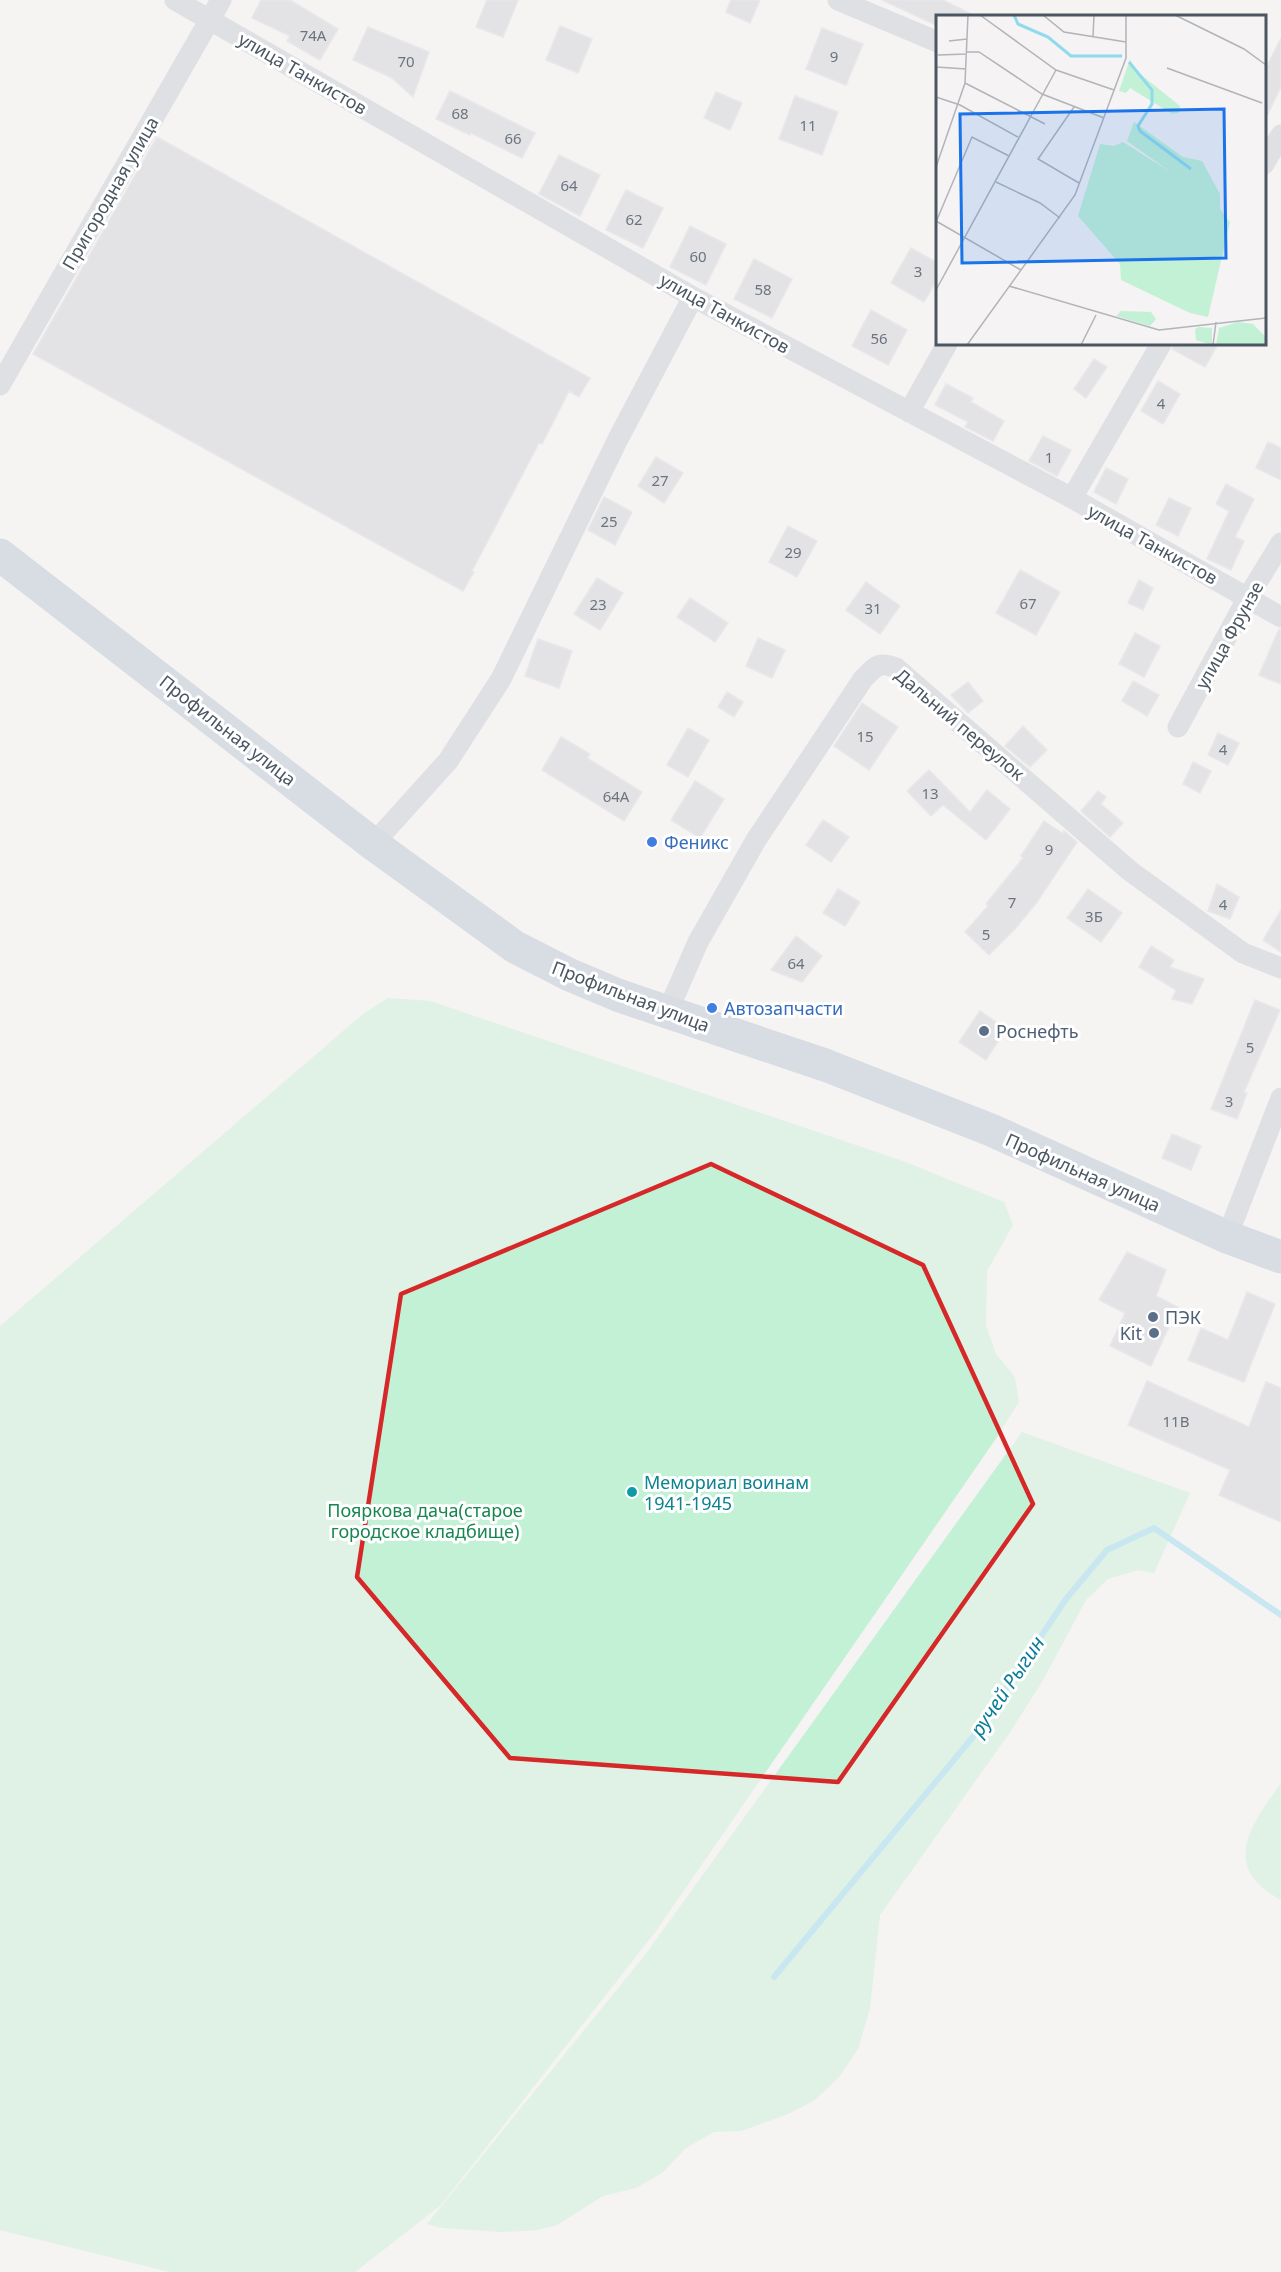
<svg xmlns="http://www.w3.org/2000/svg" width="1281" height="2272" viewBox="0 0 1281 2272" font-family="'Noto Sans',sans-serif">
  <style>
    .green { fill: #c3f1d5 }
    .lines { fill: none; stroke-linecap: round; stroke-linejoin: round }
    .stream { stroke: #90daee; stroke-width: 6 }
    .building { fill: #cdcfd5; stroke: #d7d9de; stroke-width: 1.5 }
    .street { stroke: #c1cad2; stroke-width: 21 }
    .primary { stroke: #b3c2d1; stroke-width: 33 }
    .marked { fill: none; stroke: #d62828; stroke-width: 4.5; stroke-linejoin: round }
    .shop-dot { fill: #3f7fe0; stroke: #fff; stroke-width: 2 }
    .service-dot { fill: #5c6f8a; stroke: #fff; stroke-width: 2 }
    .culture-dot { fill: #0f9aa8; stroke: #fff; stroke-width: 2 }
    .labels { text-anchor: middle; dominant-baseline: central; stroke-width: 6; stroke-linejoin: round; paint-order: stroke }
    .number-label { font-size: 15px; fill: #6b747e }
    .street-label { font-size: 18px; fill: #4a5661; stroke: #fff }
    .shop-label { font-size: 18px; fill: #366cbe; stroke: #fff; text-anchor: start }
    .service-label { font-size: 18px; fill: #4e5e75; stroke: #fff; text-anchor: start }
    .culture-label { font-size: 18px; fill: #0d838f; stroke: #fff; text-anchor: start }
    .park-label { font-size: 18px; fill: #17864f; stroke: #fff }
    .water-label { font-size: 20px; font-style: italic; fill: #0c7c9b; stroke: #fff }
    .inset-river { fill: none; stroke: #90daee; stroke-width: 3 }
    .inset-road { fill: none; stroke: #b1b4b9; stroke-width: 1.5 }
    .view { fill: #1a73e8; fill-opacity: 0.15; stroke: #1a73e8; stroke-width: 3 }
    .inset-edge { fill: none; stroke: #4a5661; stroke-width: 3 }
  </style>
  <rect width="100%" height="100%" fill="#f5f3f3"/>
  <path class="green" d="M388,998L430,1001L903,1161L1004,1202L1013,1225L987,1271L986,1325L996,1354L1015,1377L1019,1402L995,1440L656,1931L441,2205L355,2272H170L0,2230V1326L363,1014Z
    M1022,1432L1190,1493L1154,1573L1138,1570L1108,1579L1086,1600L1043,1680L1011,1731L880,1915L870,2008L858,2049L839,2077L815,2100L788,2114L741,2131L714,2132L686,2148L662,2173L636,2188L603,2196L557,2225L538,2230L502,2232L442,2228L427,2224L645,1955Z
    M1281,1783V1900C1219,1866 1251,1826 1281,1783Z"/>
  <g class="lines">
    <path class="stream" d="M774,1977L977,1732L1066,1599L1107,1550L1154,1528L1281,1615"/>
  </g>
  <path class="building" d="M261,0H290L338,29L320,60L287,41L290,36L252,18Z
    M487,0H518L503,37L476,27Z
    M731,0H760L750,23L726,12Z
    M882,0H943L975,16H938V26Z
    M560,26L592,39L578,73L546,60Z
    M368,27L429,52L413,97L392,78L353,60Z
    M822,28L863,44L846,85L806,69Z
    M1281,38V87L1264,122V72Z
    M450,91L535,133L522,158L471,133L470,135L436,119Z
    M716,92L742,103L730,130L704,118Z
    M795,96L838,112L822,155L779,139Z
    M157,137L590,378L579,397L569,391L542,444L539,443L472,571L474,572L463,591L33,354Z
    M559,155L600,175L580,216L539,194Z
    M626,190L663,208L643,248L606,230Z
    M690,226L726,244L706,285L670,267Z
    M911,248L938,263V278L924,302L891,283Z
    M754,259L792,279L772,318L734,299Z
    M871,310L907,330L888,365L852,346Z
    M1174,344H1218L1205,367L1172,349Z
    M1094,359L1107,367L1086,398L1074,389Z
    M1158,381L1180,394L1163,424L1141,411Z
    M946,384L973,398L971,402L1004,421L993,441L965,427L968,422L935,405Z
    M1043,436L1071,450L1057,476L1029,461Z
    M1268,442L1281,448V480L1256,468Z
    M656,457L683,473L664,503L638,486Z
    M1106,468L1128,479L1116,504L1094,492Z
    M1226,484L1254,499L1235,537L1244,541L1231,570L1207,559L1229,511L1216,504Z
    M604,497L632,512L615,545L588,530Z
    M1169,498L1191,508L1178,536L1156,525Z
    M788,526L817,541L797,577L769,562Z
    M1020,570L1060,592L1036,635L996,613Z
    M597,578L623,593L600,630L574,614Z
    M1139,580L1153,588L1143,610L1128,603Z
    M866,582L900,606L880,634L846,610Z
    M690,598L728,623L715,642L677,617Z
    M1279,629L1281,630V684L1259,675Z
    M1135,633L1160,646L1144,677L1119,664Z
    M758,638L785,650L772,678L746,666Z
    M538,639L572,651L559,688L525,676Z
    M1133,681L1159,695L1147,716L1122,701Z
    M968,682L983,701L968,713L951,695Z
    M727,692L743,702L734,717L718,707Z
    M862,703L898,727L869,770L834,746Z
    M1023,726L1047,750L1030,767L1005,746Z
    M688,728L709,740L688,777L667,765Z
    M1218,733L1239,743L1228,765L1208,755Z
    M561,737L590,754L587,758L642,792L624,821L542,770Z
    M1193,762L1211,771L1200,793L1183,784Z
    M929,770L970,812L987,790L1010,809L986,840L943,805L931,816L907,791Z
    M695,781L724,799L700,838L671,820Z
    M1098,791L1106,797L1101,804L1123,823L1110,837L1081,811Z
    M823,820L849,837L831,862L806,845Z
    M1044,821L1062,833L1064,831L1077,842L1037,902L1015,929L989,955L965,932L988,906L986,904L1023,858L1021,856Z
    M1217,884L1239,897L1230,919L1208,911Z
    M838,889L860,902L845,926L823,913Z
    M1088,889L1122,913L1101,942L1067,918Z
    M1281,910V952L1263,940Z
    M796,936L822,956L802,982L771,970Z
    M1151,946L1174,960L1170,967L1204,979L1192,1004L1172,999L1176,990L1139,967Z
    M1255,1000L1280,1010L1244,1092L1247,1093L1237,1119L1211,1109Z
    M980,1011L1006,1029L986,1060L959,1042Z
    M1172,1134L1201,1146L1191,1170L1162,1158Z
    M1127,1252L1166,1270L1156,1296L1178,1307L1151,1366L1110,1346L1125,1313L1099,1300Z
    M1247,1292L1275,1304L1244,1382L1188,1360L1201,1328L1228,1340Z
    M1147,1381L1249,1427L1266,1382L1281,1388V1522L1219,1495L1230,1470L1128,1425Z"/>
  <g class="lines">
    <path class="street" d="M175,0L693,297L1072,498L1281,617
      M838,0L938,42
      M1264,164L1281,135
      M0,385L221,0
      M909,412L947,344
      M1072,498L1161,344
      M1178,727L1248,597L1281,543
      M373,844L448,761L501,679L618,439L693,297
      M667,1013L698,942L756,840L863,679C876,666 878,661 896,668L1130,871L1243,953L1281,968
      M1227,1237L1281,1098"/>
    <path class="primary" d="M0,555L373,844L515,947L570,975L620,996L825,1065L991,1130L1227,1237L1281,1257"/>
  </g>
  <path d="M0 0H1281V2272H0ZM711,1164L923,1265L1033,1504L838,1782L510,1758L357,1577L401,1294Z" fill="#f5f3f3" fill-opacity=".55" fill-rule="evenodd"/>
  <path class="marked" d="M711,1164L923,1265L1033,1504L838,1782L510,1758L357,1577L401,1294Z"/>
  <g class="shop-dot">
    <circle cx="652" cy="842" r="6"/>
    <circle cx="712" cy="1008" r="6"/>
  </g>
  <g class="service-dot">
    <circle cx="984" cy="1031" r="6"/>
    <circle cx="1153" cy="1317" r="6"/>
    <circle cx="1154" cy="1333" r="6"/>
  </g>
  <circle class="culture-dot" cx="632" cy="1492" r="6"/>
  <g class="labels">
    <g class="number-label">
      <text x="313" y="35">74А</text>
      <text x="834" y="56">9</text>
      <text x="406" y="61">70</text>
      <text x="460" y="113">68</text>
      <text x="808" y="125">11</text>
      <text x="513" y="138">66</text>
      <text x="569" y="185">64</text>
      <text x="634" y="219">62</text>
      <text x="698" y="256">60</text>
      <text x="918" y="271">3</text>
      <text x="763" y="289">58</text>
      <text x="879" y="338">56</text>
      <text x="1161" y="403">4</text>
      <text x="1049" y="457">1</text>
      <text x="660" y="480">27</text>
      <text x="609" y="521">25</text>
      <text x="793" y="552">29</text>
      <text x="1028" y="603">67</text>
      <text x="598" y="604">23</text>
      <text x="873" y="608">31</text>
      <text x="865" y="736">15</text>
      <text x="1223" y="749">4</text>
      <text x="930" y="793">13</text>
      <text x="616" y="796">64А</text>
      <text x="1049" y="849">9</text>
      <text x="1012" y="902">7</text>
      <text x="1223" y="904">4</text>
      <text x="1094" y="916">3Б</text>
      <text x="986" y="934">5</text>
      <text x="796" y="963">64</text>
      <text x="1250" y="1047">5</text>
      <text x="1229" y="1101">3</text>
      <text x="1176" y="1421">11В</text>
    </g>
    <g class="street-label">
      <text transform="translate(303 73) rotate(30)">улица Танкистов</text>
      <text transform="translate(110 193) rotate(-60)">Пригородная улица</text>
      <text transform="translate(725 313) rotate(29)">улица Танкистов</text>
      <text transform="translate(1153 544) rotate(29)">улица Танкистов</text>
      <text transform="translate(1229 635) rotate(-61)">улица Фрунзе</text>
      <text transform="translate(960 724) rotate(40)">Дальний переулок</text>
      <text transform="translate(228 730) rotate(38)">Профильная улица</text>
      <text transform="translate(631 996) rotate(21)">Профильная улица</text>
      <text transform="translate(1083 1172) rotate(24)">Профильная улица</text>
    </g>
    <g class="shop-label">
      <text x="664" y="842">Феникс</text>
      <text x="724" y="1008">Автозапчасти</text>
    </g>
    <g class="service-label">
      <text x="996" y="1031">Роснефть</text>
      <text x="1165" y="1317">ПЭК</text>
      <text x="1142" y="1333" text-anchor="end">Kit</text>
    </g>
    <g class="culture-label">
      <text x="644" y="1482">Мемориал воинам<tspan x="644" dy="21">1941-1945</tspan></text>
    </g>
    <g class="park-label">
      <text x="425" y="1510">Пояркова дача(старое<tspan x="425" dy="21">городское кладбище)</tspan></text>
    </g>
    <g class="water-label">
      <text transform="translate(1007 1686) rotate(-56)">ручей Рыгин</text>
    </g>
  </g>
  <g transform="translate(936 15)">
    <rect width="330" height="330" fill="#f5f3f3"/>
    <path d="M194,44L198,54L244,91L243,98L236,99L194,73L190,78L183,76ZM198,107L247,142L266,146L284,179V194L294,207L272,302L254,298L185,265L184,249L142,201L164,129L178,131L187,127L236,158L191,126ZM185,296L215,297L220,304L214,311L180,301ZM302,307L317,309L329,321L330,330H280L283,313ZM263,312L276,313V330L260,325L259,314Z" fill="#c3f1d5"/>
    <path class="inset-river" d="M78,0L82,9L112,22L135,41H186M193,47L216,75V89L202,111L204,116L255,154"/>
    <path class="inset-road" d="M44,0L120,55L178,75M107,0L128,17L190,27M239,0L308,34L330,50M157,22L158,0M0,24V62M13,26L31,24M31,37H43L106,79L168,103M2,40L31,39M0,52L30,54M231,53L326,88M29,68L109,109M0,82L24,90L82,122M138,92L102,144L143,168M0,152L29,68L32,0M60,167L104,188L124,203M0,206L85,255M0,207L36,122L73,141M73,271L223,315L330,303M0,275L120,55M31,330L139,180L190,43V0M145,330L160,300M277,330L280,307"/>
    <path class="view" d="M288,94L290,243L26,248L24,99Z"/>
    <rect width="330" height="330" class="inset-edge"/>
  </g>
</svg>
